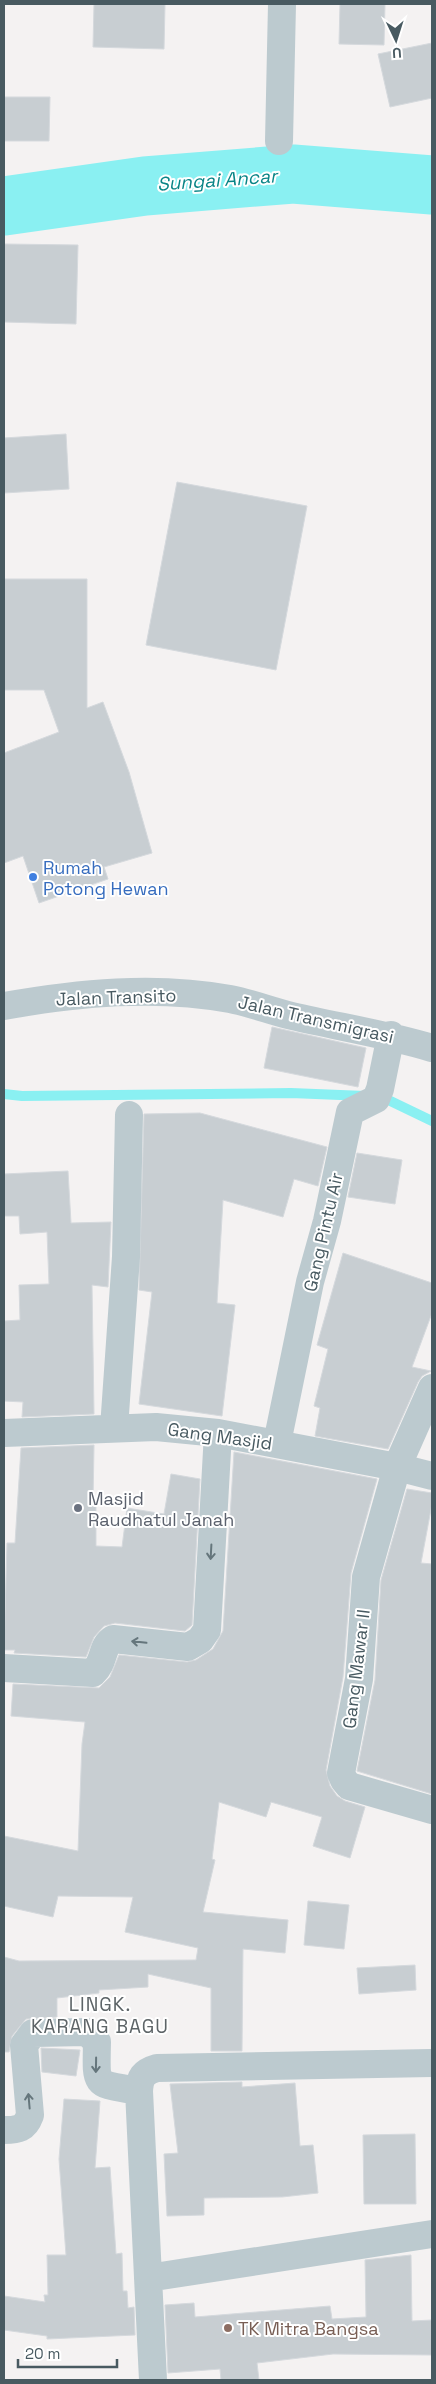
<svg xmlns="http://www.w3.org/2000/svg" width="436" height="2384" viewBox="0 0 436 2384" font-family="'Space Grotesk',sans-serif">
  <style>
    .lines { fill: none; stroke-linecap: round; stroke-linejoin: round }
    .stream { stroke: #8af0f2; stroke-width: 10 }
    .river { stroke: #8af0f2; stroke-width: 59 }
    .building { fill: #c8ced2; stroke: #d5d9dd }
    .minor { stroke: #bccacf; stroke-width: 28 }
    .oneway { stroke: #65767c }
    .shop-dot { fill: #3f7fe0; stroke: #fff; stroke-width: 2 }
    .worship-dot { fill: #6b7280; stroke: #fff; stroke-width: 2 }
    .education-dot { fill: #8d6e63; stroke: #fff; stroke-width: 2 }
    .labels { text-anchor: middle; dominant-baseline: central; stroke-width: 4; stroke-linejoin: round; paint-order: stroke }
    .shop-label { font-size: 18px; fill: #366cbe; stroke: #fff; text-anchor: start }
    .street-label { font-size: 18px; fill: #485a61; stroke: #fff }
    .worship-label { font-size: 18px; fill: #5b616d; stroke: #fff; text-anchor: start }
    .education-label { font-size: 18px; fill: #785e54; stroke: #fff; text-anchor: start }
    .water-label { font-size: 19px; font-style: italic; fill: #088486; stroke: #fff }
    .neighbourhood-label { font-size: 19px; letter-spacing: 1px; fill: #5d6467; stroke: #fff }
  </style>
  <rect width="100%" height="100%" fill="#f4f2f2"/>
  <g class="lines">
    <path class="stream" d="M4,1094L22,1096L291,1093L365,1096
      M380,1096L432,1121"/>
    <path class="river" d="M4,206L145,186L293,174L432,185"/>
  </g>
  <path class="building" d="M94,4H165L164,49L93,47Z
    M340,4H385L384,45L339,44Z
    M432,43V98L390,107L378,54Z
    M4,97H50L49,141H4Z
    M4,244L78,245L76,324L4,322Z
    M66,434L69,489L4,493V438Z
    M177,482L307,506L276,670L146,645Z
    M4,579H87V708L103,702L129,772L152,853L104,867L108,879L39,903L23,856L4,863V753L59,732L44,690H4Z
    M272,1027L366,1048L358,1087L264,1068Z
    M200,1113L327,1147L318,1186L294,1179L283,1217L223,1200L217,1303L235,1305L222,1416L139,1404L152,1292L139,1290L144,1114Z
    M357,1153L402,1160L395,1204L348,1197Z
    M68,1171L71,1223L111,1222L108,1287L92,1285L94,1414L22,1417L23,1402L4,1401V1321L20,1320L19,1285L49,1284L47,1232L20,1234L19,1216H4V1174Z
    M343,1253L432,1283V1313L412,1367L431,1371L422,1376L418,1382L388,1449L315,1436L320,1408L314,1406L328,1349L317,1345Z
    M94,1445L93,1502H96V1546L122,1547L127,1508L164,1514L171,1474L200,1479L192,1625L185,1631L115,1623L104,1626L94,1637L86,1657L14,1653L15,1650H4L7,1543H15L21,1448Z
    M234,1452L377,1479L351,1573L343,1677L326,1770L330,1786L337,1796L345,1801L365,1807L350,1858L313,1846L322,1817L271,1802L266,1817L219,1802L212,1859L215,1860L203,1912L288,1920L285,1953L243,1949L242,2051H211V1988L148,1974V1987L99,1990V1993L57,1998V2017L26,2019L12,2036L9,2052H4V1957L19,1961L196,1960L198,1948L125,1932L133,1897L58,1896L53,1917L4,1906V1836L78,1851L82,1744L85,1722L11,1716L13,1684L99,1688L110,1677L119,1655L187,1662L196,1660L213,1649L223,1631Z
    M407,1489L432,1493V1504L421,1563L432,1564V1794L357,1771L375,1680L381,1580Z
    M308,1901L349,1905L344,1949L304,1945Z
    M415,1965L416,1990L359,1994L357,1968Z
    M41,2048L80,2050L76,2076L42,2072Z
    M242,2082V2087L295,2083L300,2146L313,2145L318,2193L282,2197L204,2198V2215L167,2216L164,2154L178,2153L170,2084Z
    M64,2099L100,2101L95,2168L110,2167L116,2254L122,2253L123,2291H127L128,2308L134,2307L135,2335L47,2339V2336L4,2330V2296L45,2302L44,2295H48L47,2255H66L59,2159Z
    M415,2134L416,2204H364L363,2135Z
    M411,2255L412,2321L432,2320V2355L333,2354L257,2363L259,2380H221L220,2369L168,2373L165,2305L194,2303L195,2317L330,2306L332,2319L366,2317L365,2260Z"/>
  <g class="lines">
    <path class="minor" d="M279,141L282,4
      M4,1006C78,993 155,985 230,999C251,1003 271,1011 292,1016C339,1027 386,1034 432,1048
      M432,1388L397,1467L366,1577L359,1679L341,1773L344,1780L349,1786L432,1810
      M114,1428L126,1257L129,1115
      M4,1433L156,1427L218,1433L397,1467L432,1476
      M277,1443L310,1282L327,1221L350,1112L376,1099L380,1089L391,1035
      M4,1668L93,1673C105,1662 101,1646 113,1639L188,1647L200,1640L207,1630L218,1433
      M4,2130C18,2130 25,2129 30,2115L24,2045L33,2033L87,2032L97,2042C96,2089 94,2083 139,2091
      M148,2278L432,2234
      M153,2380L139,2091C140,2077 143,2072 157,2068L432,2063"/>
  </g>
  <defs><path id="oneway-shaft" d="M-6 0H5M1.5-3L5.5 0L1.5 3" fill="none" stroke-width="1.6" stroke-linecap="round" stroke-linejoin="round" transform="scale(1.25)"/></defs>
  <g class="oneway">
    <use href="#oneway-shaft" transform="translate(211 1552) rotate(93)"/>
    <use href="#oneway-shaft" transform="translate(139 1642) rotate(-174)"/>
    <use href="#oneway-shaft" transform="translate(96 2065) rotate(91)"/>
    <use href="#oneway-shaft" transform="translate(29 2101) rotate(-95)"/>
  </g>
  <circle class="shop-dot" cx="33" cy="877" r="5"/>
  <circle class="worship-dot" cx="78" cy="1508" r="5"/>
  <circle class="education-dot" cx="228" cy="2328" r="5"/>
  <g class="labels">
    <g class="shop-label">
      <text x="43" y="867">Rumah<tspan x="43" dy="21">Potong Hewan</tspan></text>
    </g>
    <g class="street-label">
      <text transform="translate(116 997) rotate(-2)">Jalan Transito</text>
      <text transform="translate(316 1019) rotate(13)">Jalan Transmigrasi</text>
      <text transform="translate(323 1232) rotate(-77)">Gang Pintu Air</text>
      <text transform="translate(220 1436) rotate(8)">Gang Masjid</text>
      <text transform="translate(356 1669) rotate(-83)">Gang Mawar II</text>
    </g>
    <g class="worship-label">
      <text x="88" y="1498">Masjid<tspan x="88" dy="21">Raudhatul Janah</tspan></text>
    </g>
    <g class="education-label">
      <text x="238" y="2328">TK Mitra Bangsa</text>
    </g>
    <g class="water-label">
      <text transform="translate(217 180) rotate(-4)">Sungai Ancar</text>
    </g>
    <g class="neighbourhood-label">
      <text x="100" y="2004">LINGK.<tspan x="100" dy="22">KARANG BAGU</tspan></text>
    </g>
  </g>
  <rect width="436" height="2384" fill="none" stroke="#485a61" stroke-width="10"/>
  <g transform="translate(396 40) rotate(176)" stroke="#ffffff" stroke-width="4" paint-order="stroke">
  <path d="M0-4L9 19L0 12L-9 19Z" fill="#485a61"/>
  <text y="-8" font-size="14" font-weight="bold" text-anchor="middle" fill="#485a61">U</text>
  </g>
  <path d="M18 2359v8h99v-8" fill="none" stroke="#485a61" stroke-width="2.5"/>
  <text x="25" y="2359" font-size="15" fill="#485a61" stroke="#ffffff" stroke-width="4" paint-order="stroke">20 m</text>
</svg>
